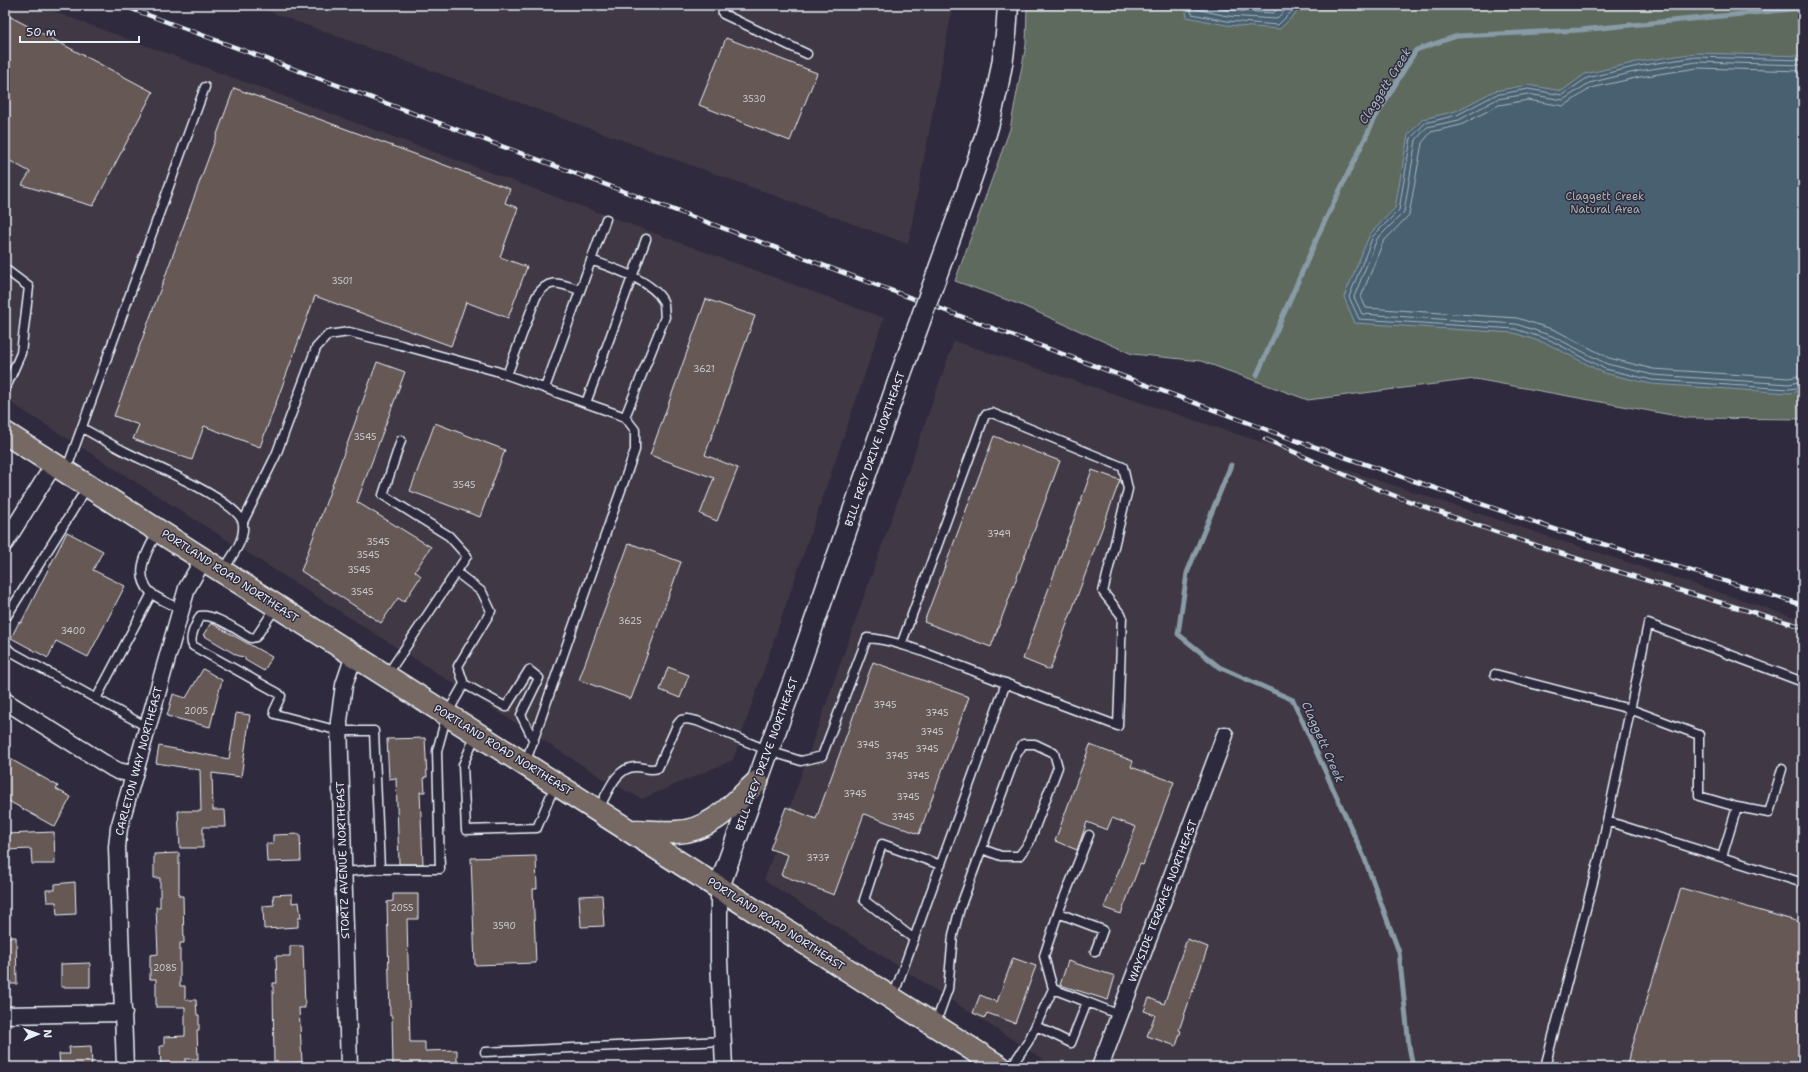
<svg xmlns="http://www.w3.org/2000/svg" width="1808" height="1072" viewBox="0 0 1808 1072" font-family="'Shantell Sans',sans-serif">
  <style>
    .built { fill: #403844 }
    .green { fill: #5e6a5f; stroke: #a3aeac }
    .water { fill: #486170; stroke: #889ba6 }
    .lines { fill: none; stroke-linecap: round; stroke-linejoin: round }
    .shore { stroke: #a8b7c2; stroke-width: 1 }
    .stream { stroke: #889ba6; stroke-width: 5 }
    .building { fill: #665854; stroke: #e8f1f8 }
    .service-casing { stroke: #e8f1f8; stroke-width: 11 }
    .minor-casing { stroke: #e8f1f8; stroke-width: 19 }
    .tertiary-casing { stroke: #e8f1f8; stroke-width: 23 }
    .primary-casing { stroke: #e8f1f8; stroke-width: 25 }
    .service { stroke: #2f2a3d; stroke-width: 8 }
    .minor { stroke: #2f2a3d; stroke-width: 16 }
    .tertiary { stroke: #2f2a3d; stroke-width: 20 }
    .primary { stroke: #766964; stroke-width: 22 }
    .rail-casing { stroke: #e8f1f8; stroke-width: 4.5 }
    .rail { stroke: #2f2a3d; stroke-width: 3; stroke-dasharray: 9; stroke-linecap: butt }
    .tertiary-bridge-casing { stroke: #e8f1f8; stroke-width: 23; stroke-linecap: butt }
    .tertiary-bridge { stroke: #2f2a3d; stroke-width: 20 }
    .labels { text-anchor: middle; dominant-baseline: central; stroke-width: 3; stroke-linejoin: round; paint-order: stroke }
    .number-label { font-size: 9px; fill: #c8cbcf }
    .park-label { font-size: 11px; fill: #aab4b3; stroke: #2f2a3d }
    .street-label { font-size: 11px; fill: #e8f1f8; stroke: #2f2a3d }
    .water-label { font-size: 12px; font-style: italic; fill: #a8b7c2; stroke: #2f2a3d }
  </style>
  <rect width="100%" height="100%" fill="#2f2a3d"/>
  <filter id="ink" filterUnits="userSpaceOnUse"><feTurbulence type="fractalNoise" baseFrequency=".025" numOctaves="2"/><feDisplacementMap in="SourceGraphic" scale="8" xChannelSelector="R" yChannelSelector="G"/><feConvolveMatrix kernelMatrix="1 2 1 2 8 2 1 2 1" color-interpolation-filters="sRGB"/></filter>
  <g filter="url(#ink)">
    <path class="built" d="M5,5H36L884,318L733,760L642,799L607,781L5,399Z
      M251,5H953L908,244Z
      M954,341L1803,620V1067H1055L764,880Z"/>
    <path class="green" d="M1027,5H1803V419L1688,418L1475,379L1308,400L1201,361L1132,354L1021,305L955,281L1010,129L1026,45Z"/>
    <path class="water" d="M1185,5H1304L1280,29L1226,25L1187,17Z
      M1696,53L1803,56V390L1790,393L1651,384L1604,373L1548,344L1514,333L1355,323L1344,297L1370,234L1395,208L1408,135L1423,119L1456,111L1494,91L1528,85L1562,91L1585,74L1637,62Z"/>
    <g class="lines">
      <path class="shore" d="M1189,5L1192,14L1227,21L1278,25L1298,5
        M1194,5L1196,9L1227,16L1276,19L1291,5
        M1204,5L1228,10L1273,13L1283,5
        M1803,60L1696,57L1638,66L1587,78L1562,95L1528,89L1495,95L1457,115L1425,123L1411,138L1399,210L1373,236L1349,297L1359,319L1515,329L1550,340L1605,369L1652,380L1789,389L1803,387
        M1803,65L1697,62L1639,71L1589,83L1563,100L1528,94L1497,99L1459,120L1427,127L1416,140L1404,212L1377,239L1354,297L1362,314L1516,324L1552,336L1607,364L1653,375L1789,384L1803,381
        M1803,71L1697,68L1640,77L1591,88L1564,106L1528,100L1499,105L1461,125L1431,132L1422,143L1409,215L1383,242L1361,297L1366,308L1517,318L1555,330L1609,358L1653,369L1789,378L1803,375"/>
      <path class="stream" d="M1257,375L1320,231L1375,118L1416,50L1457,36L1580,30L1803,8
        M1231,465L1187,573L1178,634L1219,667L1293,700L1364,857L1399,952L1409,1046L1413,1067"/>
    </g>
    <path class="building" d="M5,14L153,92L93,206L22,185L30,172L5,158Z
      M726,38L817,73L790,141L699,105Z
      M234,88L510,189L505,203L518,208L500,257L527,267L508,318L466,302L451,346L315,296L260,447L204,426L192,460L133,439L139,425L114,416Z
      M706,299L755,316L705,455L738,468L717,521L700,514L714,478L650,455Z
      M377,362L405,372L357,502L431,547L415,571L421,576L404,602L398,598L381,623L301,571Z
      M435,423L505,450L480,517L410,491Z
      M994,436L1060,461L991,647L924,622Z
      M1092,470L1120,480L1050,670L1023,659Z
      M67,532L103,551L93,570L125,586L88,657L56,641L48,658L11,638L19,622L21,623Z
      M629,543L681,562L631,699L579,680Z
      M211,623L272,657L264,671L245,660V657L238,656L203,635Z
      M873,662L969,697L919,834L864,814L834,895L781,875L788,855L770,849L786,807L816,819Z
      M668,667L689,675L680,698L660,690Z
      M203,669L222,680L210,727L167,716L173,694L186,698Z
      M236,713L250,715L241,777L212,773L213,810H225L226,827H203V848H180L178,811H201L200,770L156,763L159,746L229,759Z
      M425,738L427,777H424L425,792H420L423,864H399L396,778L389,779L387,739Z
      M1090,745L1133,761L1131,767L1174,782L1143,865L1140,864L1121,914L1104,908L1136,827L1112,818L1107,830L1087,822L1077,850L1055,841Z
      M5,756L58,786L56,789L71,797L55,827L5,799Z
      M54,832L55,864H32L31,849L5,850V834Z
      M300,834L301,861L267,862L266,844H273V835Z
      M179,853V896H183L184,943H180V986H185V1000H196L197,1015H199V1030H197L198,1059H185V1067H161L160,1046H164V1037L185,1036V1007H156V979H150V955L158,954L156,907H160V878H154V854Z
      M536,856L537,889H533L536,963L475,965L471,858Z
      M75,882L76,914L57,915L56,902H47L46,890H55V884Z
      M1681,888L1803,923V1067H1626Z
      M292,894V903L299,902L301,918H298V927L264,929L263,906L274,905L273,895Z
      M393,894H418V919H407L410,1042H425V1051L457,1050V1067H393L392,1016H390L387,902L393,901Z
      M602,895L604,926L581,927L579,896Z
      M5,937H16L17,984H5Z
      M1187,939L1208,947L1179,1030L1181,1031L1176,1046L1147,1036L1155,1015L1144,1011L1149,998L1164,1004Z
      M290,946H303L305,1008H299L302,1062L289,1063V1067H274L273,983H277L276,956H290Z
      M1013,958L1036,966L1015,1023L987,1013L985,1018L973,1013L980,995L997,1002Z
      M1068,961L1115,976L1108,1000L1060,985Z
      M90,963V987H61V964Z
      M91,1046L92,1067H60L59,1054H70L69,1047Z"/>
    <g class="lines">
      <g class="service-casing">
        <path id="service" d="M722,5L723,14L807,54
          M591,260C612,268 652,280 663,301C665,305 664,312 665,317L625,417
          M5,269L29,287L21,353L5,390
          M507,375L536,297C549,276 561,284 580,290
          M545,388L606,219
          M586,403L646,239
          M82,428C97,436 112,445 128,453C148,463 241,502 243,524C245,541 231,557 223,571
          M66,471L205,87
          M243,522L276,455L316,348L328,335L349,332L401,345L496,371L625,417L635,430V450L525,764
          M158,531C148,550 132,573 151,593C159,600 172,604 181,610
          M276,607L256,637L251,638C238,631 214,613 200,616C196,624 188,638 193,646L278,693L281,696L274,711L275,714L339,731H374L380,869H440L437,751L447,714L464,684L458,666L491,611L482,592L456,572
          M5,619L88,486
          M5,645L10,651L147,727
          M1495,674L1630,709L1699,735V796L1737,807
          M387,675L467,556L449,536L383,495L401,440
          M464,684L506,707L529,670L539,678L521,715L534,741
          M96,699L152,593
          M476,734L463,765L466,830L537,828L555,785
          M598,810C607,795 615,767 636,767C645,767 649,771 658,768L677,725L681,720L687,719L697,721L769,751L801,761L822,756L867,638C895,639 939,658 966,668C1017,688 1067,707 1118,726L1122,616L1103,592L1128,489L1123,467L992,413L985,415L901,645
          M1607,821L1803,883
          M1722,857L1737,807L1769,813L1782,769
          M343,872L380,869
          M1058,913L1103,930L1095,952
          M914,939L864,900L882,844L941,865
          M893,997L1006,683
          M1087,1002L1120,1015
          M935,1025L948,989L953,935L960,908L1016,755L1023,744H1035L1054,753L1058,767L1029,843L1019,856H1001L982,849
          M1036,1026L1071,1043L1087,1002L1053,989
          M485,1052L723,1041
          M1011,1067L1028,1042L1053,989L1044,956L1058,913L1089,835
          M1545,1067L1600,855L1648,624L1803,682"/>
      </g>
      <g class="minor-casing">
        <path id="minor" d="M5,543L54,464
          M5,701L112,768L118,771L133,774
          M719,887V959L724,1067
          M5,1015L124,1013
          M125,1067L117,847L119,828L187,588L204,558
          M349,1067L339,721L344,685L354,655
          M1100,1067L1225,735"/>
      </g>
      <g class="tertiary-casing">
        <path id="tertiary" d="M954,227C982,151 1005,87 1008,5
          M719,887L797,672L898,382"/>
      </g>
      <g class="primary-casing">
        <path id="primary" d="M5,433L1000,1067
          M631,831C646,831 662,833 677,832C711,831 734,803 757,782"/>
      </g>
      <use href="#service" class="service"/>
      <use href="#minor" class="minor"/>
      <use href="#tertiary" class="tertiary"/>
      <use href="#primary" class="primary"/>
      <g class="rail-casing">
        <path id="rail" d="M121,5L1292,439L1557,530L1803,605
          M1265,439C1309,458 1353,480 1398,497C1531,547 1667,587 1803,627"/>
      </g>
      <use href="#rail" class="rail"/>
      <g class="tertiary-bridge-casing">
        <path id="tertiary-bridge" d="M898,382L954,227"/>
      </g>
      <use href="#tertiary-bridge" class="tertiary-bridge"/>
    </g>
  </g>
  <g class="labels">
    <g class="number-label">
      <text x="754" y="99">3530</text>
      <text x="342" y="281">3501</text>
      <text x="704" y="369">3621</text>
      <text x="365" y="437">3545</text>
      <text x="464" y="485">3545</text>
      <text x="999" y="534">3749</text>
      <text x="378" y="542">3545</text>
      <text x="368" y="555">3545</text>
      <text x="359" y="570">3545</text>
      <text x="362" y="592">3545</text>
      <text x="630" y="621">3625</text>
      <text x="73" y="631">3400</text>
      <text x="885" y="705">3745</text>
      <text x="196" y="711">2005</text>
      <text x="937" y="713">3745</text>
      <text x="932" y="732">3745</text>
      <text x="868" y="745">3745</text>
      <text x="927" y="749">3745</text>
      <text x="897" y="756">3745</text>
      <text x="918" y="776">3745</text>
      <text x="855" y="794">3745</text>
      <text x="908" y="797">3745</text>
      <text x="903" y="817">3745</text>
      <text x="818" y="858">3737</text>
      <text x="402" y="908">2055</text>
      <text x="504" y="926">3590</text>
      <text x="165" y="968">2085</text>
    </g>
    <g class="park-label">
      <text x="1605" y="196">Claggett Creek<tspan x="1605" dy="13">Natural Area</tspan></text>
    </g>
    <g class="street-label">
      <text transform="translate(875 449) rotate(-71)">BILL FREY DRIVE NORTHEAST</text>
      <text transform="translate(230 576) rotate(33)">PORTLAND ROAD NORTHEAST</text>
      <text transform="translate(503 750) rotate(32)">PORTLAND ROAD NORTHEAST</text>
      <text transform="translate(767 754) rotate(-70)">BILL FREY DRIVE NORTHEAST</text>
      <text transform="translate(139 761) rotate(-75)">CARLETON WAY NORTHEAST</text>
      <text transform="translate(343 860) rotate(-92)">STORTZ AVENUE NORTHEAST</text>
      <text transform="translate(1163 901) rotate(-69)">WAYSIDE TERRACE NORTHEAST</text>
      <text transform="translate(776 924) rotate(33)">PORTLAND ROAD NORTHEAST</text>
    </g>
    <g class="water-label">
      <text transform="translate(1385 86) rotate(-58)">Claggett Creek</text>
      <text transform="translate(1323 742) rotate(66)">Claggett Creek</text>
    </g>
  </g>
  <rect width="1808" height="1072" fill="none" stroke="#2f2a3d" stroke-width="20"/>
  <rect x="10" y="10" width="1788" height="1052" fill="none" stroke="#e8f1f8" stroke-width="1.5" filter="url(#ink)"/>
  <g transform="translate(38 1034) rotate(88)" stroke="#2f2a3d" stroke-width="3" paint-order="stroke">
  <path d="M0-3L7 15L0 10L-7 15Z" fill="#e8f1f8"/>
  <text y="-6" font-size="11" font-weight="bold" text-anchor="middle" fill="#e8f1f8">N</text>
  </g>
  <path d="M20 36v6h119v-6" fill="none" stroke="#e8f1f8" stroke-width="2"/>
  <text x="26" y="36" font-size="12" fill="#e8f1f8" stroke="#2f2a3d" stroke-width="3" paint-order="stroke">50 m</text>
</svg>
